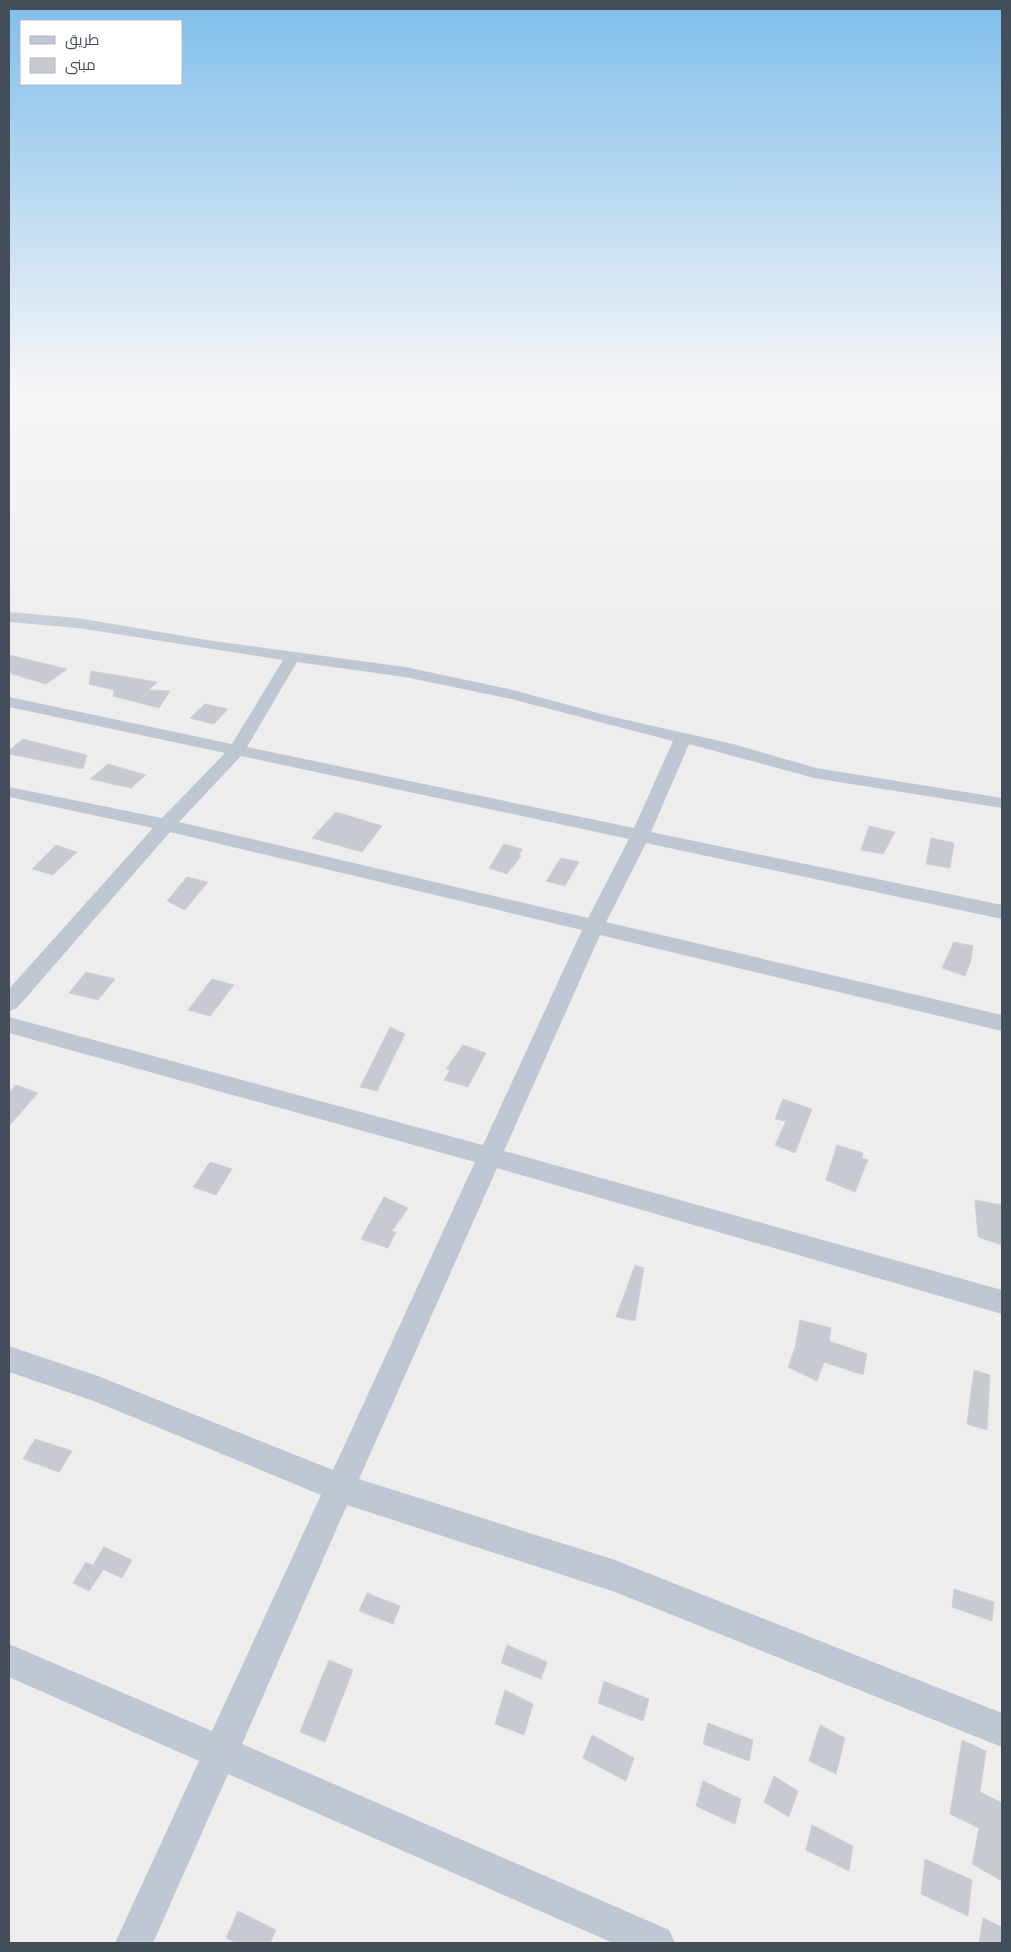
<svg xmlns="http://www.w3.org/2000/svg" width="1011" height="1952" viewBox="0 0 1011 1952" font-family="'Fira Sans Condensed',Cairo,sans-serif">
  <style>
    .building { fill: #c8cad2; stroke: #d0d1d8 }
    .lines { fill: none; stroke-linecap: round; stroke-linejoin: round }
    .minor { fill: #bec7d3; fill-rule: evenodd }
  </style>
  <rect width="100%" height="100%" fill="#efecec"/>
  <path class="building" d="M9,655L67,669L46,684L9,673Z
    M91,671L157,682L149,690L170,691L159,708L113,696L114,690L89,684Z
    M205,704L228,709L214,724L190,718Z
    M23,739L87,755L83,769L9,754V750Z
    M108,764L146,775L131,788L90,779Z
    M336,812L382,826L362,852L312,838Z
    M869,826L895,832L883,854L861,850Z
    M931,838L954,843L950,868L926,864Z
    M504,844L522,849L519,855L521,856L507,874L489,868Z
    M56,845L77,852L53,875L32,869Z
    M561,858L579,862L565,886L546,881Z
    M187,877L208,882L185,910L167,901Z
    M954,942L973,946L970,964L965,976L942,968Z
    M86,972L115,979L98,1000L69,993Z
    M212,979L234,985L210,1016L188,1010Z
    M390,1027L405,1034L377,1091L360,1087Z
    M463,1045L486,1053L468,1087L444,1080L450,1070L446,1069Z
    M16,1085L38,1093L9,1126V1093Z
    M783,1099L812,1109L795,1153L775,1145L786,1121L775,1119Z
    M837,1145L863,1153L862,1158L868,1160L855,1192L826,1180Z
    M210,1162L232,1169L216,1195L193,1187Z
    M384,1197L408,1208L392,1231L396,1232L388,1248L361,1239Z
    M975,1200L1002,1205V1245L978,1237Z
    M635,1265L644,1268L635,1321L616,1317Z
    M800,1320L831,1328L829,1341L867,1354L863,1375L824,1362L817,1381L788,1367L795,1348Z
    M974,1370L990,1375L987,1430L967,1424Z
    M35,1439L72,1451L59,1472L23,1459Z
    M104,1547L132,1560L122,1578L93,1565Z
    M86,1562L103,1570L89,1591L73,1583Z
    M954,1589L994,1602L992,1621L952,1607Z
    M367,1593L400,1606L393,1624L359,1611Z
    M507,1645L547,1662L541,1679L501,1663Z
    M329,1660L353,1670L325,1742L300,1732Z
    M604,1681L649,1699L643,1721L598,1703Z
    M505,1690L533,1704L524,1735L495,1724Z
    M708,1723L753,1740L749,1761L703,1744Z
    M820,1725L845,1738L836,1774L809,1761Z
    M592,1735L634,1758L626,1781L583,1758Z
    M962,1740L986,1751L980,1792L1002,1803V1881L972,1864L979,1828L950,1814Z
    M774,1776L798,1791L789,1817L764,1802Z
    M703,1781L741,1799L735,1824L696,1806Z
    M812,1825L853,1846L849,1871L806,1850Z
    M925,1859L972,1880L968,1916L921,1894Z
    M238,1911L276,1930L270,1943H237L226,1938Z
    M983,1918L1002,1927V1943H979Z"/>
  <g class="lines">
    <path class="minor" d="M9,612L78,618L213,641L405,667L513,690L609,716L733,744L816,768L1002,798V808L814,778L689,744L651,832L1002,905V919L646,843L606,922L1002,1015V1031L600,935L504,1151L1002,1290V1314L497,1168L359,1479L615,1560L1002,1713V1747L615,1592L347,1505L242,1744L669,1930L675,1943H613L228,1774L153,1943H115L199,1761L9,1677V1644L212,1731L321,1495L94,1401L9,1372V1346L98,1376L333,1470L475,1162L9,1033V1017L483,1145L582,930L170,832L17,1008L9,1011V989L153,828L9,797V787L162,818L225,753L9,707V697L232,744L283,660L78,628L9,622ZM297,662L405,677L511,699L673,741L634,828L247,747ZM241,756L629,839L588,918L179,822Z"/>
  </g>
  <linearGradient id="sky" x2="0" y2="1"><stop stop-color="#7fbeeb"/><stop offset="0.59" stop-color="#f8f6f6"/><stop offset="1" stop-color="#f8f6f6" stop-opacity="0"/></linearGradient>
  <rect width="1011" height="664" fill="url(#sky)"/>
  <rect width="1011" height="1952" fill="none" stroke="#444d5a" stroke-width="20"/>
  <rect x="20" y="20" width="162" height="65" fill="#ffffff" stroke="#b4b8bd"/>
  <rect x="30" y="36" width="25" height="8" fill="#bec7d3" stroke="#b4b8bd"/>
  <text x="65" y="45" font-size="15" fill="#444d5a">طريق</text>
  <rect x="30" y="58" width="25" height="15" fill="#c8cad2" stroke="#b4b8bd"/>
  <text x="65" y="70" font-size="15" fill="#444d5a">مبنى</text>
</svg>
